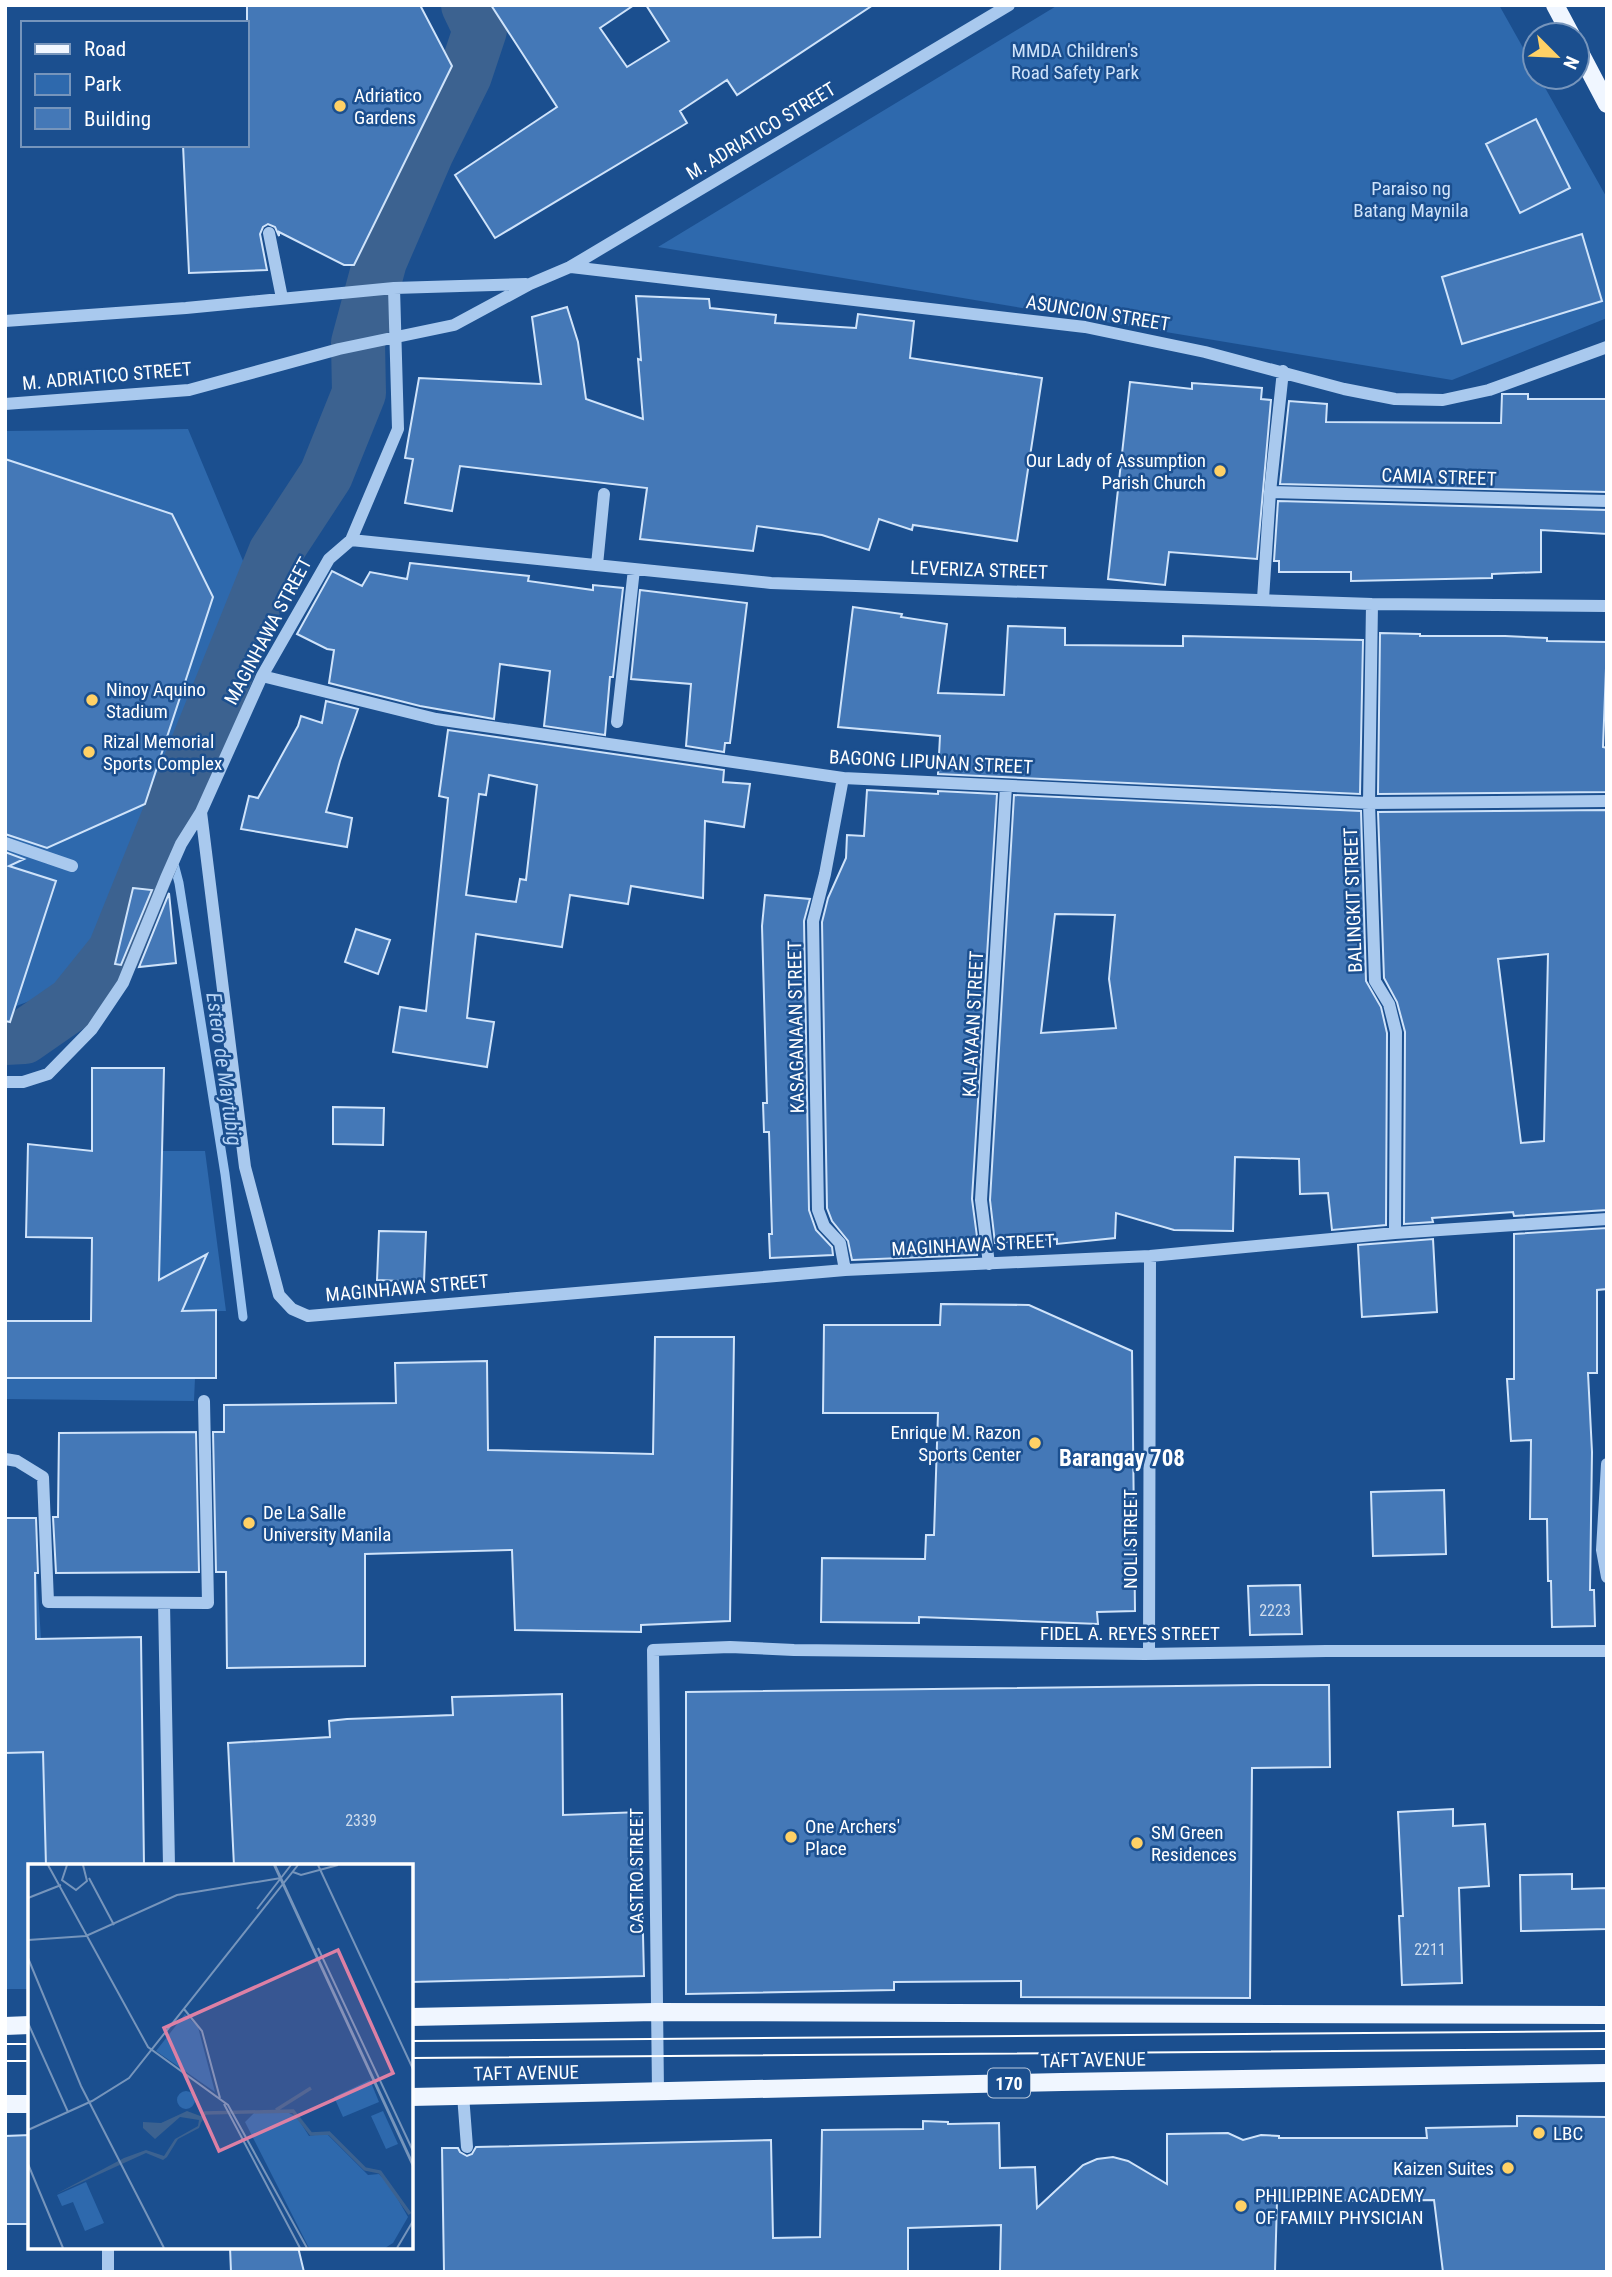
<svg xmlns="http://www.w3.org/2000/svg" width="1612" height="2277" viewBox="0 0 1612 2277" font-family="'Roboto Condensed',sans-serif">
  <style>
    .green { fill: #2e69ad }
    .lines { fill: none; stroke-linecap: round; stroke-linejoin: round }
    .stream { stroke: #9cc4f0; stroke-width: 9 }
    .river { stroke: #3c6290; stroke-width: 54 }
    .building { fill: #4478b7; stroke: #cfe3fa; stroke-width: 2; fill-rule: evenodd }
    .minor { stroke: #a9c9ee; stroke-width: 12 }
    .major { stroke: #f0f6ff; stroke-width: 18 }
    .tram { stroke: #fff; stroke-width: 2 }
    .poi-dot { fill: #ffd166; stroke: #1b4f8f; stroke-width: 2.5 }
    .labels { text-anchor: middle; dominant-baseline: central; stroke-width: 5; stroke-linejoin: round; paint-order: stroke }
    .number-label { font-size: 16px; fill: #d0dded }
    .shield { fill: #1b4f8f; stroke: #bbcadd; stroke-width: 2 }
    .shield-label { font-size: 18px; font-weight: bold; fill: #fff }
    .park-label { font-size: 19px; fill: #cfe3fa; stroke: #1b4f8f }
    .poi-label { font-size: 19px; fill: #fff; stroke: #1b4f8f; text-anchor: start }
    .street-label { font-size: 19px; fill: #fff; stroke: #1b4f8f }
    .water-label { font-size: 21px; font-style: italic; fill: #b5d3f5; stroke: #1b4f8f }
    .quarter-label { font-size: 23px; font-weight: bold; fill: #fff; stroke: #1b4f8f }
    .inset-river { fill: none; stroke: #3c6290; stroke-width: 3.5 }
    .inset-road { fill: none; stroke: #7695bc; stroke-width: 2 }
    .view { fill: #dd80a5; fill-opacity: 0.15; stroke: #dd80a5; stroke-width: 3.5 }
    .inset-edge { fill: none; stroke: #fff; stroke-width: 3.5 }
  </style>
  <rect width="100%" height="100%" fill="#1b4f8f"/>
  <path class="green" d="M1058,5H1499L1535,69V77H1539L1607,198V318L1452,380L658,247Z
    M188,429L246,568L99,935L52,993L5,1010V431Z
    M162,1151H205L226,1311H171L159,1304Z
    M5,1378H195L194,1401L5,1399Z
    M5,1518H33L41,1638L46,1866H30V1989H5Z"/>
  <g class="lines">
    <path class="stream" d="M164,826L179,883L225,1174L243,1317"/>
    <path class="river" d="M5,1038L24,1037L73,1003L114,952L275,553L326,475L359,393L358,343L380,261L427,152L465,75L480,30L468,5"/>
  </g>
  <path class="building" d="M247,5H420L452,66L354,265H344L279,232V236L275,227L268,224L263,227L260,234L267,270L189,273L183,145H247Z
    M491,5H634L600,28L627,67L669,41L646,5H873L737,95L727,80L680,111L687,123L495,238L455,175L557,107Z
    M1536,119L1570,188L1520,213L1486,144Z
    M1582,234L1602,301L1462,344L1442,277Z
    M636,296L709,299L710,308L776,315L775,323L856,328L858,314L914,321L910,358L1042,378L1017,541L913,525L912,530L879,519L869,550L822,535L757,526L753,551L640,539L647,488L460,466L452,511L405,503L413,459L405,458L419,378L541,384L532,317L567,307L578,342L586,399L643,419L638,359L641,360Z
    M1130,382L1192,389V383L1262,388L1261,399L1271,400L1257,559L1169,552L1165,585L1108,579Z
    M1502,394H1528V399H1607V492L1280,484L1289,401L1327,404L1326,422L1501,423Z
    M5,459L172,514L213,597L145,804L47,848L5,834Z
    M1278,501L1607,510V534L1541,530V572L1492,574V578L1351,581V572H1279V561H1274Z
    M410,563L529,576L528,581L593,590V585L623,588L613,677H610L605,735L544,726L550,671L500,664L494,719L420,706L329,683L334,650L327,649L297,634L332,571L362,586L370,572L407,579Z
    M640,590L747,603L730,743H725L724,752L686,746L691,684L631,679Z
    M853,607L902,614L901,617L947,624L938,693L1004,695L1008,626L1065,628V645L1183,646V636L1363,640L1360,794L938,774L940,736L838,727Z
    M1380,633L1420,634V636H1505L1547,638V641L1607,642L1603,747L1607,748V792L1378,794Z
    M326,701L358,709L340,761L326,812L352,818L347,847L241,829L249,796L258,798L298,726L301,716L322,723Z
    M448,730L724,770L723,782L750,784L744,827L705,821L703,898L631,886L628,904L570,895L562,947L476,934L467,1018L494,1022L487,1067L393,1052L400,1007L426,1011L448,798L439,796ZM489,775L537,785L526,880L520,879L516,902L466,895L479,794L486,795Z
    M867,790L938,794V791L997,794L972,1199L978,1244L977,1255L852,1260L848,1241L832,1221L827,1208L822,922L828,898L846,858L847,835L864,836Z
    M1014,795L1361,811L1366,981L1381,1007L1387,1033L1386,1225L1332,1230L1328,1193L1300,1194L1299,1159L1235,1157L1233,1231L1174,1230L1116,1213L1115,1238L1057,1244V1239L995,1243L990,1200ZM1055,914L1115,915L1109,979L1116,1028L1041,1033Z
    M1607,810V1210L1514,1216L1513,1212L1432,1218L1433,1222L1404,1224L1405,1032L1397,1002L1384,978L1378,812ZM1548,954L1544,1141L1521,1143L1498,959Z
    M5,852L24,859L9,866L56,881L10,1022L5,1021Z
    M133,888L152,890L121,965L115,964Z
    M169,893L176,963L139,967Z
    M765,895L810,899L804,921L809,1210L816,1230L832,1247L833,1255L770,1258L769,1234H772L769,1132H764L763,1103H767L762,926Z
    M356,929L390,940L378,974L345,962Z
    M92,1068H164L159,1280L207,1254L182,1311L216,1310V1378H5V1321H91L92,1238L26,1237L28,1144L92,1151Z
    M333,1107L384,1108L383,1145L333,1144Z
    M1607,1228V1289L1597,1290V1373H1588L1592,1452L1590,1590H1594L1595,1626L1552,1627L1551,1581H1548L1547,1519H1530L1531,1440L1511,1441L1507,1379H1514V1234Z
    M379,1231L426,1232L424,1282L377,1280Z
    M1433,1239L1437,1312L1362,1317L1358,1245Z
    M941,1304L1029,1305L1132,1351L1135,1611L1097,1612L1098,1624L919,1617V1623L821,1622L822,1558L925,1559L926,1535H934L938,1413H823L824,1325H940Z
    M655,1337H734L730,1621L641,1625V1632L515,1630L512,1550L365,1554V1666L227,1668L226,1572H216L213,1432H224V1405L396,1403L395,1363L487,1361L488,1450L653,1454Z
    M196,1432L199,1572L56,1573L53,1517H58L59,1433Z
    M1444,1490L1446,1554L1373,1556L1371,1492Z
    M5,1518H36L38,1573H35L36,1639L141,1637L144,1866H46L43,1752L5,1753Z
    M1300,1585L1302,1634L1250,1635L1248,1586Z
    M1259,1685H1329L1330,1767L1252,1768L1250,1998L1021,1997V1981L894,1982V1990L686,1994V1692Z
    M562,1694L563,1815L640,1812L644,1976L411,1982V1866H234L228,1743L330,1737L329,1721L347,1719L453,1715L452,1697Z
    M1453,1809V1826L1485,1824L1489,1886L1459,1888L1462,1983L1402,1985L1399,1916H1403L1398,1812Z
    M1572,1874V1889L1607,1888V1929L1521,1931L1520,1875Z
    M1517,2116L1607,2117V2272H1443L1434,2200L1277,2201L1275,2272H1000L1001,2225L908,2228V2272H444L442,2148H458L460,2152L467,2156L472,2154L476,2147L771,2140L773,2238L820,2237L822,2130L923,2129V2121L948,2122V2124L999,2123L1000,2168L1035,2167L1037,2208L1083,2165L1097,2159L1113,2157L1128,2161L1167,2184V2134L1228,2133L1243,2140L1261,2135L1279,2136V2138H1427L1426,2128L1517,2126Z
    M30,2135V2224H5V2136Z
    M230,2247H298L304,2272H231Z"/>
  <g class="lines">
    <path class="minor" d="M269,233L282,298
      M571,267L1085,327L1205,352L1344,389L1395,399L1443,400L1489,390L1607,347
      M5,321L186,308L394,288L526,284
      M5,404L189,390L339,349L454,325L530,284L570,267L1009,5
      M1270,492L1607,501
      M351,540L771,583L1372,604L1607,606
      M597,565L604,494
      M1263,599L1270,492L1283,371
      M1372,604L1369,803L1375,981L1389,1004L1396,1032L1395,1233
      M262,676L436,719L843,778L1369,803L1607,801
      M617,722L634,569
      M843,778L825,874L813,921L818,1210L824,1226L840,1243L845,1270
      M201,812L245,1167L279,1295L292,1309L308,1316L845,1270L1150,1256L1395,1233L1607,1219
      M5,843L72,866
      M5,1082H23L48,1074L92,1029L123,983L166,878L181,844L201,812L262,676L329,559L351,540L398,429L394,288
      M989,1264L981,1200L1006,786
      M5,1459L17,1461L43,1477L48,1602L208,1603L204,1401
      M1607,1464L1602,1550L1607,1577
      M164,1603L169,1866
      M1149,1654L1150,1256
      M658,2092L653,1650L730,1647L794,1650L1145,1654L1326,1651H1607
      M463,2095L467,2147
      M108,2247V2272"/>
    <path class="major" d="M1555,5L1571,35
      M1577,47L1607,104
      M411,2017L656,2012L1607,2015
      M5,2026L30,2025
      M411,2097L1062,2082L1607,2073
      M5,2104H30"/>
    <path class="tram" d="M411,2041L1607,2031
      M5,2044H30
      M411,2058L1607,2049
      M5,2061H30"/>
  </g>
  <g class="poi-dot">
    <circle cx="340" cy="106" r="7"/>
    <circle cx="1220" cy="471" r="7"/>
    <circle cx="92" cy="700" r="7"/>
    <circle cx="89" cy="752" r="7"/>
    <circle cx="1035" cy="1443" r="7"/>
    <circle cx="249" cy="1523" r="7"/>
    <circle cx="791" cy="1837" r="7"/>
    <circle cx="1137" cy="1843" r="7"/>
    <circle cx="1539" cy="2133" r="7"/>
    <circle cx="1508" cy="2168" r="7"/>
    <circle cx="1241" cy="2206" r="7"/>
  </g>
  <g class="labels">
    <g class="number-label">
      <text x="1275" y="1610">2223</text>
      <text x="361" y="1820">2339</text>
      <text x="1430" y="1949">2211</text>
    </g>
    <rect class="shield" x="988" y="2068.5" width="42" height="29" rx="5"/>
    <g class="shield-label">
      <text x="1009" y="2083">170</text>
    </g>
    <g class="park-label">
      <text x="1075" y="50">MMDA Children's<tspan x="1075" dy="22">Road Safety Park</tspan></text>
      <text x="1411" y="188">Paraiso ng<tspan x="1411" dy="22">Batang Maynila</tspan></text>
    </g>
    <g class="poi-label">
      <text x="354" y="95">Adriatico<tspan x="354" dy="22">Gardens</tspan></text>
      <text x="1206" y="460" text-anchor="end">Our Lady of Assumption<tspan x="1206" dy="22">Parish Church</tspan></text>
      <text x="106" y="689">Ninoy Aquino<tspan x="106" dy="22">Stadium</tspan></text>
      <text x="103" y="741">Rizal Memorial<tspan x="103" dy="22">Sports Complex</tspan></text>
      <text x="1021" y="1432" text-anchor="end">Enrique M. Razon<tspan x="1021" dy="22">Sports Center</tspan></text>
      <text x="263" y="1512">De La Salle<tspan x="263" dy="22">University Manila</tspan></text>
      <text x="805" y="1826">One Archers'<tspan x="805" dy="22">Place</tspan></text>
      <text x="1151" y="1832">SM Green<tspan x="1151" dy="22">Residences</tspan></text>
      <text x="1553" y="2133">LBC</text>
      <text x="1494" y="2168" text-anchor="end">Kaizen Suites</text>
      <text x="1255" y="2195">PHILIPPINE ACADEMY<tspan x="1255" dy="22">OF FAMILY PHYSICIAN</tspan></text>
    </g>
    <g class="street-label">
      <text transform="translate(761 131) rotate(-31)">M. ADRIATICO STREET</text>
      <text transform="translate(1098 313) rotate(9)">ASUNCION STREET</text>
      <text transform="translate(107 376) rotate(-5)">M. ADRIATICO STREET</text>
      <text transform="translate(1439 477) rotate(2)">CAMIA STREET</text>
      <text transform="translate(979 570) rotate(2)">LEVERIZA STREET</text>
      <text transform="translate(268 631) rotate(-62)">MAGINHAWA STREET</text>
      <text transform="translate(931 762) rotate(3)">BAGONG LIPUNAN STREET</text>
      <text transform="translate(1353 900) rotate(-92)">BALINGKIT STREET</text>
      <text transform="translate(973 1024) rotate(-87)">KALAYAAN STREET</text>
      <text transform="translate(796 1027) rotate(-91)">KASAGANAAN STREET</text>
      <text transform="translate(973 1245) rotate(-3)">MAGINHAWA STREET</text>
      <text transform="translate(407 1288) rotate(-5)">MAGINHAWA STREET</text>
      <text transform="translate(1130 1539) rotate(-90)">NOLI STREET</text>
      <text x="1130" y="1633">FIDEL A. REYES STREET</text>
      <text transform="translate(636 1871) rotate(-90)">CASTRO STREET</text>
      <text transform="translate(1093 2060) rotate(-1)">TAFT AVENUE</text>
      <text transform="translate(526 2073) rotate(-1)">TAFT AVENUE</text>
    </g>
    <g class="water-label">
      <text transform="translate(224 1069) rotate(82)">Estero de Maytubig</text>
    </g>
    <g class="quarter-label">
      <text x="1122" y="1458">Barangay 708</text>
    </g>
  </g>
  <g transform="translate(28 1864)">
    <rect width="385" height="385" fill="#1b4f8f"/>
    <path d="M157,150L170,163L187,228L128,187ZM342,216L351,238L315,253L306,233ZM149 236a9 9 0 1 1 18 0a9 9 0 1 1-18 0ZM355,247L370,280L358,285L343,252ZM259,248L269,253L281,272L298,269L340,311L351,310L361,320L380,353L365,379L357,384H281L217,258L226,249ZM58,318L76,359L57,367L45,338L34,342L29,331Z" fill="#2e69ad"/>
    <path d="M159,247L175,253L171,264L150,275L139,293L135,296L118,289L28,330L96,294L118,286L136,292L147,275L170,262L171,256L152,253L127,275L115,264V258L133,259Z" fill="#3c6290"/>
    <path class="inset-river" d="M248,246L283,224M172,257L177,249L265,247L283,270L301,269L337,305L352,308L382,350"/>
    <path class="inset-road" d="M20,1L120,183L200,241L279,384M39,1L34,16L48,26L59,17L55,1M246,1L385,302M247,1L385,300M290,1L385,205M265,8L273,11L310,1M61,14L86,61M0,34L33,21M229,45L263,1M0,76L58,72L149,31L253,14M290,84L385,287M0,94L53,222L136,384M156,145L174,167L192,234M0,159L40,248M196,240L272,384M0,266L64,237L101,214L270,1M0,300L35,384M369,384L385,357"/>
    <path class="view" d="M310,86L365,209L191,287L136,164Z"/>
    <rect width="385" height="385" class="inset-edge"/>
  </g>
  <rect width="1612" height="2277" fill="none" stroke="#ffffff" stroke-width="14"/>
  <rect x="21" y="21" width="228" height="126" fill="#1b4f8f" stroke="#7695bc" stroke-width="2"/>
  <rect x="35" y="44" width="35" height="10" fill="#f0f6ff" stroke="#7695bc" stroke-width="2"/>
  <text x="84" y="56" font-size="21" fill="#ffffff">Road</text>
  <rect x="35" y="74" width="35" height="21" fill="#2e69ad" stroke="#7695bc" stroke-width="2"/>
  <text x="84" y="91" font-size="21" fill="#ffffff">Park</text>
  <rect x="35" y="108" width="35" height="21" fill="#4478b7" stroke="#7695bc" stroke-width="2"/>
  <text x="84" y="126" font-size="21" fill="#ffffff">Building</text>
  <g transform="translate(1556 56) rotate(114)"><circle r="33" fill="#1b4f8f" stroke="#7695bc" stroke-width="2"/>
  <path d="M0-5L12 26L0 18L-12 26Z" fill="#ffd166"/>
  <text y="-10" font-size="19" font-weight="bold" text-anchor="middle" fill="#ffffff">N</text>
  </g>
</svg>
